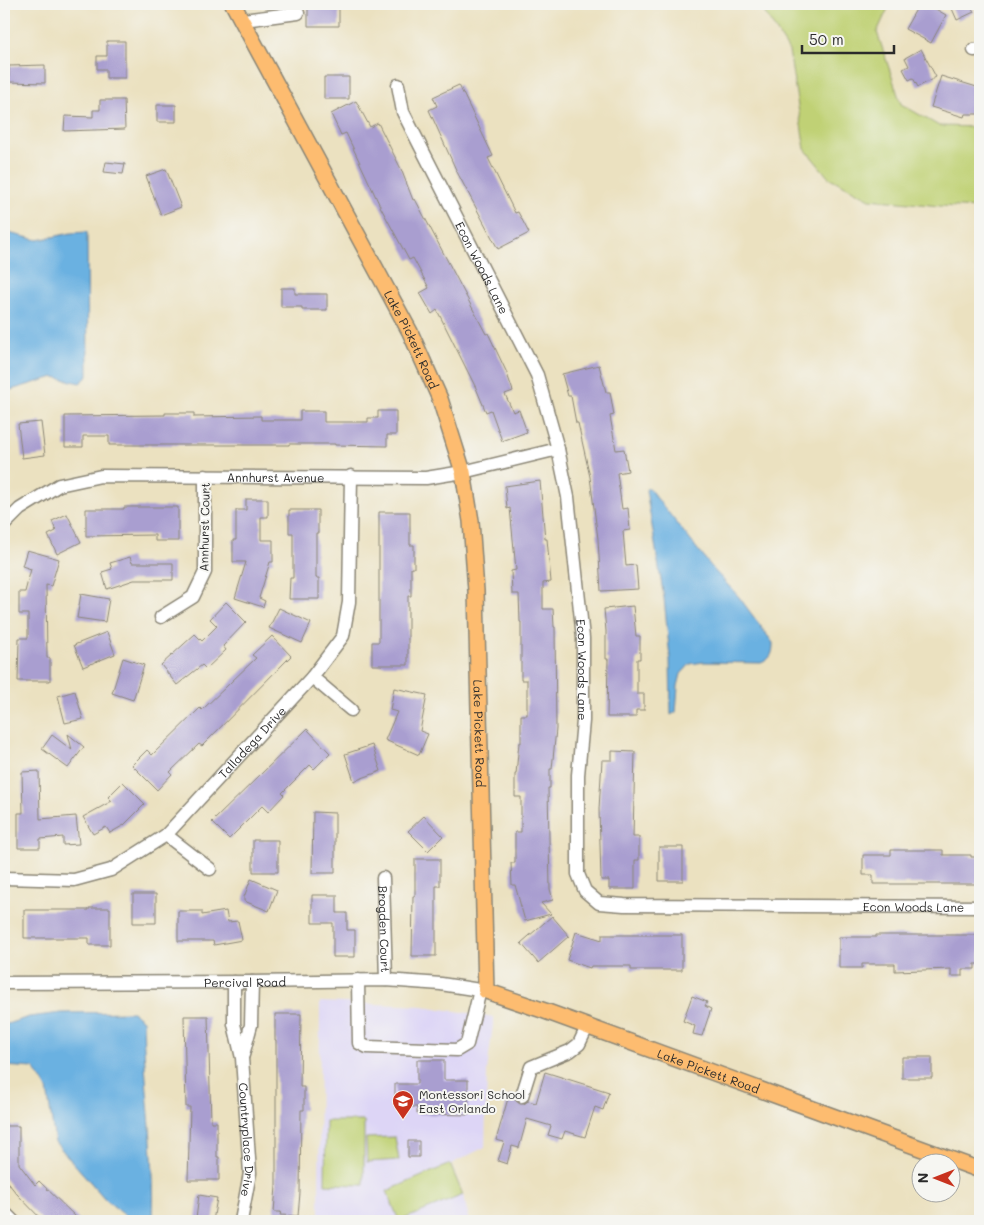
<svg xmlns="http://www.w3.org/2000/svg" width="984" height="1225" viewBox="0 0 984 1225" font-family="Mali,sans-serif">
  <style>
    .built { fill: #ddd5f6 }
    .green { fill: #c0d174; stroke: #767e50 }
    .water { fill: #6ab1e1; stroke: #4a6e86 }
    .building { fill: #a99ed0 }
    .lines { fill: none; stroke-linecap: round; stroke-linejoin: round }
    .minor-casing { stroke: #8b8676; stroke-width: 15 }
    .major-casing { stroke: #8b8676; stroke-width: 18 }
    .minor { stroke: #fff; stroke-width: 12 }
    .major { stroke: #fdbc6f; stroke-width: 15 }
    .labels { text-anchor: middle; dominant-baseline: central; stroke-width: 4; stroke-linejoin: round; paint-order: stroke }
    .street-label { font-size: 12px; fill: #2b2b2b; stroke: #f6f6f2 }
    .poi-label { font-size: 12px; fill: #2b2b2b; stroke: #f6f6f2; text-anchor: start }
  </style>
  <rect width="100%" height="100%" fill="#f6f6f2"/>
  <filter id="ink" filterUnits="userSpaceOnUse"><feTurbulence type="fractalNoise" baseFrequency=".02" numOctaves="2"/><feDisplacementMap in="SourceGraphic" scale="10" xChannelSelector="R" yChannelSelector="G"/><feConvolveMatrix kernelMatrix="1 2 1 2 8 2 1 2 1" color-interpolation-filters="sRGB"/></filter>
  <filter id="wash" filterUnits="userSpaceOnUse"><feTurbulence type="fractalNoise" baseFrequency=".0096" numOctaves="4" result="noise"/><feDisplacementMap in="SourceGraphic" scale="20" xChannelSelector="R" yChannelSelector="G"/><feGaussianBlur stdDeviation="1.12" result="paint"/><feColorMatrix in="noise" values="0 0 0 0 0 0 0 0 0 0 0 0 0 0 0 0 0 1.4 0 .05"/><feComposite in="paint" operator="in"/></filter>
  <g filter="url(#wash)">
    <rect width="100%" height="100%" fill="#ebe1c0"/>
    <path class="built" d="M320,1002L422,1006L494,1017L487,1071L485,1147L451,1164L463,1195L470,1221H319Z"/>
    <path class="green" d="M761,4H890L877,32L901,104L939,126L980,127V208L940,206L870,199L828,177L805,149L789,51L763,10Z
      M326,1121H364V1185L325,1184Z
      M395,1137L399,1160L367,1162L366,1138Z
      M450,1164L463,1195L399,1221L387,1191Z"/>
    <path class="water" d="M4,232L38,240L71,233L87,232L88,376L80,383L54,377L4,392Z
      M648,487L714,570L739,597L773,643C773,654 771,659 761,663L704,662L690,664L681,674L678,686L676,712L671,715L670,658L664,598L646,490Z
      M133,1012L143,1020C144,1087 156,1154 153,1221H132L106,1200L55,1142L47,1089L34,1068L4,1066V1025L29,1017L61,1013Z"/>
    <g id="blocks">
      <path class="building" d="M919,4H927L946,15L931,43L905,29Z
        M950,4H970L974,12L957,20Z
        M308,7H339V26H308Z
        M107,41H125V78H106V69H97V56H107Z
        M921,49L936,77L918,87L913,78L909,80L903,69L909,66L905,58Z
        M45,65V83L9,82V66Z
        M941,76L980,88V114H965L964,117L931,107Z
        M324,77H349V99H324Z
        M459,85L493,156L488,158L515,213L518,212L529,233L498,249L457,172L429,110L437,106L433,97Z
        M100,100H124L125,129L64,131L65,116L93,117V110H100Z
        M356,101L370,127L378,123L401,169L413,200L415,199L486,334L488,333L506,371L513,391L505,394L513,412L519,410L527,432L502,441L491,410L486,412L476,388L437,310L432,314L420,293L429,288L413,258L409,260L381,208L346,133L341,135L331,114Z
        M157,105H176V122H157Z
        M106,162L125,164L123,174L104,172Z
        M166,169L181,207L161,215L146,176Z
        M281,288H295V294H327V310H302V307H281Z
        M599,365L606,392H610L614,415L610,416L616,450L624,449L628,471L617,473L622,509L628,508L630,530L623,531L626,566L636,565L638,589L601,591L598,539L590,477L578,423H576L571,396H568L562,374Z
        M300,411H324V422H368V418H378V411H396V435H387V446L335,445V444H289V445H109V436H83V447H65V416L165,415V413H194V417L261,416V420H300Z
        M41,422L45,455L22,458L18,424Z
        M540,481L545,539H547L551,582L543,583V609H553L554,627H555L556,729L552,769H550V788H548L550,889L553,900L541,903L551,914L525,921L515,885H512L511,863H515V832H521V797H515V774H516L519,743H521V715H527V680H521V622H520L519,594H512L511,571L516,570L510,508L507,509L505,486Z
        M246,499H268V517H261V540H273V562H270L259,598L265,601L263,607L235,598L246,562H233V540H236V510H246Z
        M124,507H178V541H155V535L86,536V509H124Z
        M289,510H318V533H316V578H319V599H289L290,578H293V533H289Z
        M379,512H410V545H414V568H411V596H408V665H372V642H379Z
        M67,514L81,542L57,554L48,535L56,531L52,521Z
        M27,550L59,559L51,586L46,585L47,658H50V681H18L19,638H28V614H19V592H25L31,569L22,566Z
        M130,557L132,563H173V580H134L107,589L102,572L112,569L110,563Z
        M81,594L109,599L105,622L77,618Z
        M226,602L246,622L223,646L226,650L206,669L202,665L177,685L161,665L195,634L202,641L217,626L210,619Z
        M633,606L636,636H640V659H637V694H644V710H636V717H607L608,659H606V631L604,609Z
        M279,608L311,623L302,643L269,628Z
        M107,632L115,654L83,667L74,645Z
        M272,636L291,656L202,746L199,744L170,772L172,774L157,790L132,765L147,750L152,755L200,708L202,710L256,658L252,655Z
        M123,658L144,665L133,700L112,693Z
        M394,688L427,695L420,731L428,734L419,755L385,740L397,712L390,710Z
        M75,691L83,719L65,723L58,696Z
        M307,729L330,753L314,769L310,765L282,793L284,795L268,812L262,806L229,839L212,822Z
        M68,734L84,747L68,768L42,749L52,735L72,750Z
        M372,745L381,771L354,781L345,754Z
        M612,751L635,752L633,837H639V860H635V889H609V880H601L599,809L602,760H612Z
        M39,771L40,819L76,816L79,844L63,845V837L40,839V848H18V813H23L22,772Z
        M123,782L145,804L124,825L110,833L106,827L93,834L83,817L112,801L108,797Z
        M313,812L335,813V873H312Z
        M424,816L443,836L428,851L408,831Z
        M253,840H278V872H253Z
        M659,847H683V881H659Z
        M891,850H943V855H971V857H980V884H873V875H863V855H891Z
        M415,859H440V886H436V956H412L413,896H415Z
        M251,879L277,890L269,911L244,901V897Z
        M133,894H156V923H133Z
        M312,895H337V913H347V930H355V957H333V923H312Z
        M89,908H110V945H89V938H24V910H89Z
        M178,911H202V915L226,911L228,922L238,921L242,940L214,945L213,941H178Z
        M552,916L569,936L538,963L521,943Z
        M576,932L602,940V935H682V970H631V966H591L590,968L567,960Z
        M876,935H980V964H975V969H962V976H951V969L895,971V964H862V968H839V937H876Z
        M692,996L707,1002L705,1006L711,1009L702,1036L693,1034L695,1026L683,1021Z
        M275,1014H301L300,1087H304V1110H301L300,1193L298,1216L280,1215L281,1212H274L276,1186V1040H275Z
        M184,1016H208L211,1122H217V1157H219V1180H188L190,1107H186Z
        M902,1057H932V1078H902Z
        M417,1060H444V1080H468V1115L417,1114V1107H395V1084H417Z
        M545,1072L609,1092L603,1110L595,1107L585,1137L565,1131L562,1139L548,1135L551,1126L527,1119L519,1148L512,1146L507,1164L498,1161L504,1142L496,1140L509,1095L514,1097L516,1101L520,1104H524L528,1101L536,1103Z
        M4,1126H19V1164L35,1185L39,1181L80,1221H43L17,1194L4,1178Z
        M408,1141H419V1157H408Z
        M199,1195L217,1198L213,1221L196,1219Z"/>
    </g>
  </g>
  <g filter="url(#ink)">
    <use href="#blocks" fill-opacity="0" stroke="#8b8676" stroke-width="1"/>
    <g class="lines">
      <g class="minor-casing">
        <g id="minor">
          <path d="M243,20L298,13"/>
          <path d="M974,50L980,49"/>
          <path id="s1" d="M398,85L403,112L537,375L558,449L568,497L583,638V721L578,775V874L585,891L599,903L624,905L980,907"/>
          <path id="s2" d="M4,525L20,509L59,485L101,476L426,478L463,472L558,449"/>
          <path d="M161,617L193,597L205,572V476"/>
          <path d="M312,677L351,710"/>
          <path d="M166,835L210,869"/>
          <path id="s3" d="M4,878L74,880L111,870L166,835L312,677L343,636L349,602L351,476"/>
          <path id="s4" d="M383,878L386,980"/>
          <path d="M358,980L359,1043L367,1047L457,1050L467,1044L480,990"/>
          <path id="s5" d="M234,982V1024L242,1058L250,1173L241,1221"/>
          <path id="s6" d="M4,983L252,982L386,980L441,984L486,991"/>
          <path d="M243,1055L251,1025L252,982"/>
          <path d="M522,1096L531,1067L570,1051L579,1044L587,1027"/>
          <path d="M4,1212L13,1221"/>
        </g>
      </g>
      <g class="major-casing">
        <g id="major">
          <path id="s7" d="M233,4L410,332L440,399L463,472L471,521L476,591L486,991L545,1011L980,1170"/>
        </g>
      </g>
      <use href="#minor" class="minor"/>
      <use href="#major" class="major"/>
    </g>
  </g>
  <defs>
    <g id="school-pin" transform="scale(1.125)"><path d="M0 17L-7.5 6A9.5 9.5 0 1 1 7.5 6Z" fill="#c8321e" stroke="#f6f6f2"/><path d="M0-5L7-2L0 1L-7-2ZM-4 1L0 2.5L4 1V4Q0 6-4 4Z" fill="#fff"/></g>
  </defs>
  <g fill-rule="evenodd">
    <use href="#school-pin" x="403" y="1101"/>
  </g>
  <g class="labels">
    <g class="street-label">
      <text stroke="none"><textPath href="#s1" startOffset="202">Econ Woods Lane</textPath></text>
      <text stroke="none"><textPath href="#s7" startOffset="380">Lake Pickett Road</textPath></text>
      <text stroke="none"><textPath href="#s2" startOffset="286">Annhurst Avenue</textPath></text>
      <text transform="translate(204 527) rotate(-89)">Annhurst Court</text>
      <text stroke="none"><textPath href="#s1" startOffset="622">Econ Woods Lane</textPath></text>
      <text stroke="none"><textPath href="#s7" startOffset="785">Lake Pickett Road</textPath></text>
      <text stroke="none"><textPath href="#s3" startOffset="300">Talladega Drive</textPath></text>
      <text stroke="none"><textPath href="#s1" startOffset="1178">Econ Woods Lane</textPath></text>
      <text stroke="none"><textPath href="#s4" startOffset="51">Brogden Court</textPath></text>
      <text stroke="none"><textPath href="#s6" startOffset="241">Percival Road</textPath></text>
      <text stroke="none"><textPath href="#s7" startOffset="1279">Lake Pickett Road</textPath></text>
      <text stroke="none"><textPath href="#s5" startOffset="159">Countryplace Drive</textPath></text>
    </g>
    <g class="poi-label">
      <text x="419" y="1094">Montessori School<tspan x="419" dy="14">East Orlando</tspan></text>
    </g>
  </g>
  <rect width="984" height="1225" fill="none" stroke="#f6f6f2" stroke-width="20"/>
  <g transform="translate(936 1178) rotate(270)"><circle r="24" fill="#f6f6f2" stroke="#a5a5a2"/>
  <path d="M0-4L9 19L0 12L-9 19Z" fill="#c8321e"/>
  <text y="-8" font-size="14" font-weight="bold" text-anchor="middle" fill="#2b2b2b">N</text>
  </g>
  <path d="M802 45v8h92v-8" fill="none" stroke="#2b2b2b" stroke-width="2.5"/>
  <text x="809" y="45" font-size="15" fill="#2b2b2b" stroke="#f6f6f2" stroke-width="4" paint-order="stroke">50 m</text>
</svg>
